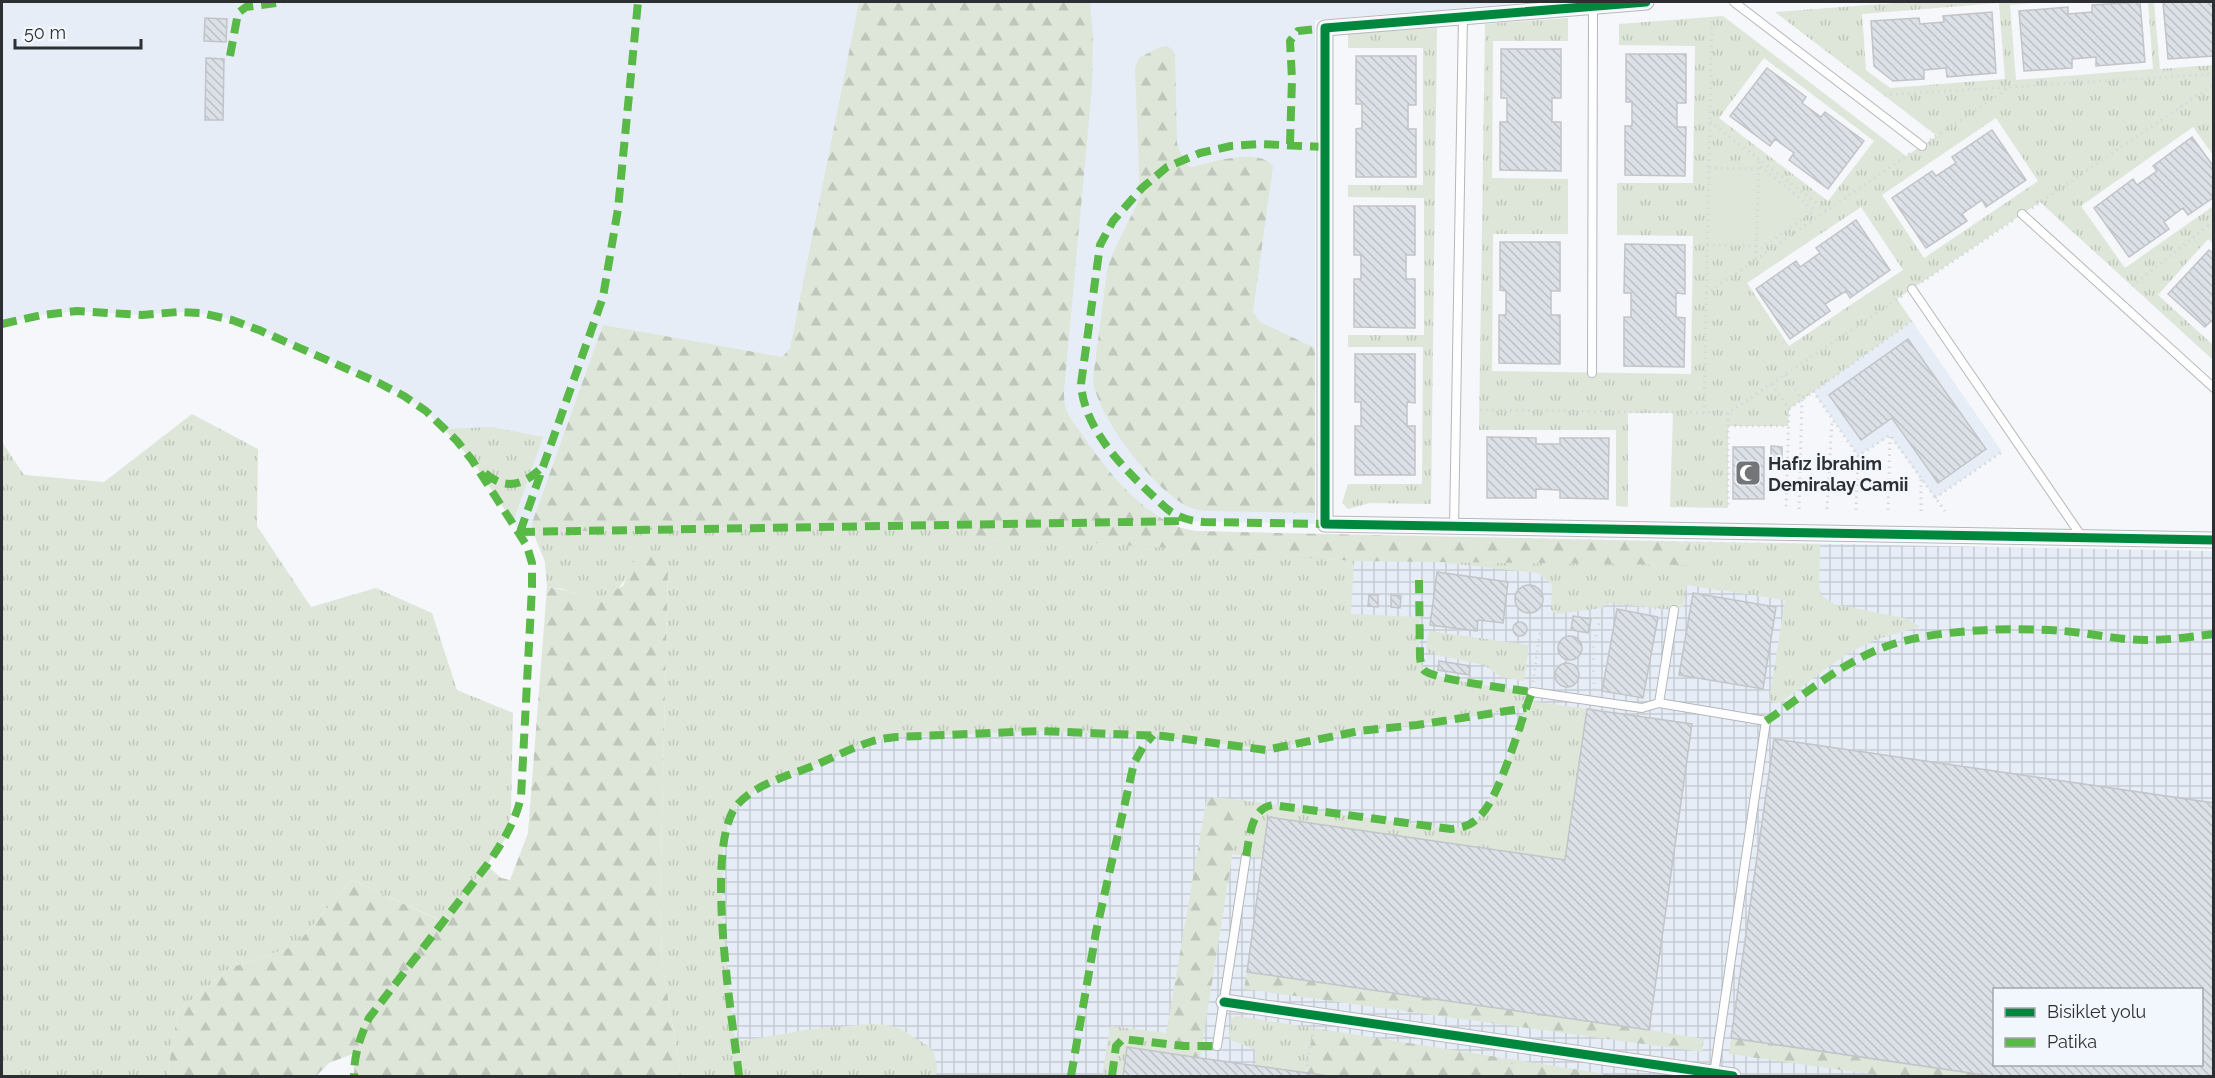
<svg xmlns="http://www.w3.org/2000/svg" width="2215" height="1078" viewBox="0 0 2215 1078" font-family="Raleway,sans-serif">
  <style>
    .built { fill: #e6edf6 }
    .industrial { fill: url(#industrial-grid); fill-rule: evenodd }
    .grass { fill: url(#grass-tufts); fill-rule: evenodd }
    .forest { fill: url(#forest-firs) }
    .park { fill: #dee6d9 }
    .building { fill: url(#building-back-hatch); stroke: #c2c4c7; stroke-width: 1.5; fill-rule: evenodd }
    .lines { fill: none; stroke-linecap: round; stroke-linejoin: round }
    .service-casing { stroke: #b5b7ba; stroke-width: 10 }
    .minor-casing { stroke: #b5b7ba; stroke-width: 17 }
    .path { stroke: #d6d7d8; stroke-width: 3; stroke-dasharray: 1.5 4.5; stroke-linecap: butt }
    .service { stroke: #fefefe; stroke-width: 8 }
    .minor { stroke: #fefefe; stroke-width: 15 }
    .quiet { stroke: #58b947; stroke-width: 8; stroke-dasharray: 15 8; stroke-linecap: butt }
    .cycleway-casing { stroke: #f2f7fd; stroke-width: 13 }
    .cycleway { stroke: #00873e; stroke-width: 9 }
    .labels { text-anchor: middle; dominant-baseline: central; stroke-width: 4.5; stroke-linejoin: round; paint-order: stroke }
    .poi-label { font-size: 18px; font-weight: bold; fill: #2d2f32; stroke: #f2f7fd; text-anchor: start }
  </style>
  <defs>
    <pattern id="industrial-grid" width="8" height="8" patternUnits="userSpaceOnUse" patternTransform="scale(1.5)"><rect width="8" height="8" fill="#e6edf6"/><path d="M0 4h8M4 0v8" fill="none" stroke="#c6ccd3"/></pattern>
    <pattern id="grass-tufts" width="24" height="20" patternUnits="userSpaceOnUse" patternTransform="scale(1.5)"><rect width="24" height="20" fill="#dee6d9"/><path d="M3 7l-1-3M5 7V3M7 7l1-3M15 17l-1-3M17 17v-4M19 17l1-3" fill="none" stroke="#bfc6bb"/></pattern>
    <pattern id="forest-firs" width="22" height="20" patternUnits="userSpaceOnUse" patternTransform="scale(1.5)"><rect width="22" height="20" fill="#dee6d9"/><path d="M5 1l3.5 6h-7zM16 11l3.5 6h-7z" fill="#bfc6bb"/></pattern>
    <pattern id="building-back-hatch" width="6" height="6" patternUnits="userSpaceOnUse" patternTransform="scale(1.5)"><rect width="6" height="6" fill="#dce1e8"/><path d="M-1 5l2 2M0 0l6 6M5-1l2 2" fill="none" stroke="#bdc1c7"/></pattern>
  </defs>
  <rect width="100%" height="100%" fill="#f5f7fa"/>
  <path class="built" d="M2,2H1536L1315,20V524L1190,521L520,532L472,460L457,441L425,411L403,396L379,383L259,330L215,315L178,312L142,315L77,311L42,315L2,324Z
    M1912,321L2002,452L1935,498L1890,436L1858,456L1813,391Z"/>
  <path class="industrial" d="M1166,521L1178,528L1195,531L1294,534L2213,551V1076H681L668,568ZM1994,990H2202V1064H1994Z"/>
  <path class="grass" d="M1908,2H2048L2010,5L2016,80L2153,69L2148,2H2154L2160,69L2213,65V155L2193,127L2081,206L2125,268L2213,206V243L2208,239L2158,295L2213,345V360L2040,202L1897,299L1912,321L1789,409L1788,426H1728V508L1670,507L1673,413H1628V507L1616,506V430H1479L1485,24L1568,18V41H1493L1492,178L1568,179V234H1493L1492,371L1691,374L1693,236L1617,235V183H1693L1695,46L1619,45V24L1723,16L1906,156L1937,136L1775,12ZM1999,3L2005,79L1890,88L1866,70L1862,14ZM1764,58L1874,141L1828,201L1719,118ZM1996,118L2038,181L1924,258L1882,195ZM1861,207L1903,270L1789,346L1747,283Z
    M1437,28L1431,504L1370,503L1348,509L1342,503L1348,484H1422L1423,347H1348V335H1424V198L1348,197V185H1423V48H1348V34Z
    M192,414L258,449L257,526L311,607L376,588L432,613L457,690L513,713L511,814L505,840L444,922L352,880L295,946L230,968L178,1011L167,1076H2V442L24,475L104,482Z
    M492,427L543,437L513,522L472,460L444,429Z
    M972,524V540L1095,543L1354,561L1351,614L1420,617C1420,629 1417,660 1423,668C1431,680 1514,689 1532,692L1529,701L1587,709L1565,860L1269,817L1263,858L1232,854L1241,800L1441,828C1452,829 1463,829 1473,823C1492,809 1519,733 1525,708L1417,725L1359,731L1266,750L1163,736L1040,731L896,737L873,741L756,790L737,806L730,816L723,842L722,917L735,1042L812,1029L870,1024L888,1025L901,1029L928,1046L934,1053L937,1065L936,1076H681L662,962L660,903L668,568L627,576C621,589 604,602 588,599C582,597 576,593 570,591C563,588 554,588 547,587L545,562L533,532Z
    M1690,542L1820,544L1819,587L1822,596L1834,604L1909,619L1920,627C1902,632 1883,636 1866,644C1835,659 1808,683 1780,703L1769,701L1785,600L1687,585L1683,607L1674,610L1607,603L1602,608L1556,614L1551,610L1552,585L1538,573L1437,562L1689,565Z
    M1429,631L1529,645L1524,681L1501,677L1484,665L1428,653L1426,648Z
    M1236,1016L1313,1028L1306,1073L1256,1066L1255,1050L1231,1040L1229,1036L1231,1018Z
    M1110,1026L1166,1033L1163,1052L1127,1047L1123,1076H1102Z"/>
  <path class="forest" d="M859,2H1090L1093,36L1092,87L1064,391C1064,395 1064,400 1065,405C1067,415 1075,425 1081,433C1106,470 1148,524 1195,531L1690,542L1689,565L1354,561L1095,543L972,540L971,524L533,532L532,523L603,325L782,357L790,349Z
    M1167,46L1173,50L1175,56L1177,143L1180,152L1188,166L1192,167C1211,162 1259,147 1273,166L1253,312L1260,322L1315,348V513L1205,511C1200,510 1195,509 1191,508C1156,493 1096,416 1093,379L1107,271L1112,255L1140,198L1135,68L1139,58L1160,47Z
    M645,555L664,559L668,568L660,903L662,962L681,1076H354L355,1053L329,1063L316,1076H167L178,1011L230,968L295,946L352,880L443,922L487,865L501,878L510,880L528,833L547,587L570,591L588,599H597L623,586L633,562Z
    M1212,797L1241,800L1200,1058L1163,1052L1206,802Z
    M1247,972L1649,1030L1704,1039L1702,1052L1244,989Z
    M1313,1028L1618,1076H1329L1306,1073Z
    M1731,1038L1991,1076H1884L1729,1054Z"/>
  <path class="park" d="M1759,165L1811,206L1812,212L1756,252V246L1707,245L1709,168L1758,169Z"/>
  <path class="building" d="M2140,2L2145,62L2096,66V57L2072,59V68L2024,71L2019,11L2068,7V14L2092,12V5Z
    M2163,2H2214V56L2168,59Z
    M1992,12L1996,73L1947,77L1946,68L1924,70V79L1893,81L1874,66L1871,21L1919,18L1920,24L1944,22L1943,16Z
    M205,18L227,19L226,42L204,41Z
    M1501,49H1561V98H1552V122H1561V171L1500,170V122H1507V98H1501Z
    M1626,54H1686V103H1677V127H1686L1685,176L1625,175V126H1632V102H1626Z
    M1356,56H1416V105H1408V129H1416V177H1356V129L1362,128V104H1356Z
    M206,58L224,59L223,120H205Z
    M1767,68L1806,97L1802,103L1821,117L1825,112L1864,141L1828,189L1789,160L1794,153L1775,139L1770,146L1730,116Z
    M1992,130L2026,180L1986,207L1982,200L1962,214L1967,221L1926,248L1892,198L1932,171L1936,176L1956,163L1952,157Z
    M2192,137L2214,167V197L2188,215L2183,208L2164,222L2169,229L2129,257L2094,208L2133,179L2137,185L2157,171L2153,166Z
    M1354,206H1415V255H1406V279H1415V328L1354,327V279H1361V255H1354Z
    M1856,220L1890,270L1850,298L1846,291L1825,304L1830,311L1790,339L1756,289L1796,261L1800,267L1820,253L1816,248Z
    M1500,242H1560V291H1551V315H1560V364L1499,363V315H1506V291L1500,290Z
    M1625,244L1685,245V294L1676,293V317L1685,318L1684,367L1624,366V317H1631V293H1624Z
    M2209,250L2214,254V323L2211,321L2205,327L2168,294Z
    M1908,339L1986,449L1938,483L1892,418L1861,440L1829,395Z
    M1355,354H1415V403L1407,402V426H1415V475H1355V426H1361V402H1355Z
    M1487,437L1536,438V444H1560V438H1609L1608,499L1560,498V490L1536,489V498H1487Z
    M1771,446L1782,447V462H1771Z
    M1733,447H1764V499H1733Z
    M1437,572L1508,582L1503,623L1478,620L1477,631L1430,625Z
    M1515 599a14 14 0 1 1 28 0a14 14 0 1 1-28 0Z
    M1693,593L1776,607L1763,689L1679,675Z
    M1369,595H1378V607L1368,606Z
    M1391,595L1401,596L1400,608L1391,607Z
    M1617,609L1658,617L1643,698L1602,691Z
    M1573,616L1591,619L1588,633L1571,630Z
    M1513 629a7 7 0 1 1 14 0a7 7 0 1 1-14 0Z
    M1558 648a12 12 0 1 1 24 0a12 12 0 1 1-24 0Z
    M1439,661L1470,666L1469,675L1438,670Z
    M1555 675a12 12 0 1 1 24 0a12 12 0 1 1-24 0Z
    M1587,709L1692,724L1649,1030L1247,972L1268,817L1565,860Z
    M1774,739L2214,803V1076H1991L1731,1038ZM1994,990H2202V1064H1994Z
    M1127,1047L1200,1058L1329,1076H1123Z"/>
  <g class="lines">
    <g class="service-casing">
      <path id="service" d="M1734,2L1922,146
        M2022,214L2214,388
        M1912,289L2082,537
        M1592,373L1593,6
        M1454,526L1463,16
        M1674,610L1659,703L1766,721L1714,1074
        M1532,692L1642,708L1659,703
        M1217,1046L1246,856"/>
    </g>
    <g class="minor-casing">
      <path id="minor" d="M1646,2L1325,28V524L2214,540
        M1224,1002L1733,1076"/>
    </g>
    <path class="path" d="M1884,95L2214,74
      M1710,122L1827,211
      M1930,140L2009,88
      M1709,168L1759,169
      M2032,208L2214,84
      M2208,225L2214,230
      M1707,245L1756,246
      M1756,252L1811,213L1813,209L1759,165
      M1756,259L1759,159
      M1922,282L2014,220
      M2132,286L2214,221
      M1706,294L1912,152
      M1785,375L1802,399L1799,509
      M1772,384L1789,409L1786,509
      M1813,391L1858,456L1890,435L1945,511
      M1789,409L1912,321
      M1480,410L1728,413L1902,296
      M1704,413L1712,17
      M1728,413V508
      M1728,426H1788
      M1935,498L2002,452
      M1827,509L1832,421
      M1856,510L1858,456
      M1888,510L1890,437
      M1921,511V479
      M1533,682L1540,633
      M1594,690L1593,646L1604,605L1607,603L1663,609
      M1307,1066L1313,1029
      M1510,1076L1513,1058"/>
    <use href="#service" class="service"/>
    <use href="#minor" class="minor"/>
    <path class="quiet" d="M230,56L238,13L246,7L284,2
      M1290,144L1292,79L1290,41L1298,31L1325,28
      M1325,147L1260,144L1231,146L1200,153L1167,167L1142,188L1113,221L1100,245L1081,384C1084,428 1121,466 1152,495C1160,502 1167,511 1177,515C1186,520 1194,521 1204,522L1325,524
      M2,324L42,315L77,311L142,315L178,312L201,313L232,320L259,330L379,383L404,396L426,411L457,441L472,460L527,546L532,563V587L521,797C515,823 502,843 487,865L369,1018C360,1037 354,1055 354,1076
      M485,473C504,490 523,486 540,469
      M520,532L1186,521
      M520,532L603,297L618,209L638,2
      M1766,721C1803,696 1840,664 1882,648C1930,629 2012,627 2063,631C2091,633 2118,640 2145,640C2168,640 2191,637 2214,634
      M1246,856C1250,838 1250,808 1273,805L1451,829C1463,828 1472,825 1480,816C1501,795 1520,722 1532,692C1512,689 1437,680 1425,671C1421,668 1421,663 1420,658L1419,580
      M739,1076C733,1022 703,846 737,805C756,783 792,775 818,764C836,756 854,747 873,741C880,739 888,738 896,737L1040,731L1163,736L1266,750L1359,731L1417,725L1526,708
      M1071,1076L1096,932L1134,763L1143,747L1153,735
      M1112,1076L1116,1046L1123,1039L1184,1046H1217"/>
    <g class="cycleway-casing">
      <path id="cycleway" d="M1646,2L1325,28V524L2214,540
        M1224,1002L1733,1076"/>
    </g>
    <use href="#cycleway" class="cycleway"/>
  </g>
  <defs>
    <g id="mosque-square" transform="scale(1.35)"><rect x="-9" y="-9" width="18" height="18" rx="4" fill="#737578" stroke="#f2f7fd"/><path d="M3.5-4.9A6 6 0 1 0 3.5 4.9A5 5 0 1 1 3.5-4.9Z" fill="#fff"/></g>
  </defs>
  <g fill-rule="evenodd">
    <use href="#mosque-square" x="1748" y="473"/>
  </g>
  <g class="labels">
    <g class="poi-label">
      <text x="1768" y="463">Hafız İbrahim<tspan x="1768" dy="21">Demiralay Camii</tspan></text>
    </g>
  </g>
  <rect width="2215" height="1078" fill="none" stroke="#2d2f32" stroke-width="6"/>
  <rect x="1993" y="988" width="210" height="78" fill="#f2f7fd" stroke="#a3a7ac" stroke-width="1.5"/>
  <rect x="2005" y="1008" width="30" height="9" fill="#00873e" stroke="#a3a7ac" stroke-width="1.5"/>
  <text x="2047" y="1018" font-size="18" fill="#2d2f32">Bisiklet yolu</text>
  <rect x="2005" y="1038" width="30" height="9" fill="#58b947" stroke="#a3a7ac" stroke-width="1.5"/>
  <text x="2047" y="1048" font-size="18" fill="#2d2f32">Patika</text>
  <path d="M15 39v9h126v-9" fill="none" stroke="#2d2f32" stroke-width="3"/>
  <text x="24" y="39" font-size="18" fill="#2d2f32" stroke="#f2f7fd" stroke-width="4.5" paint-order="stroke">50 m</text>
</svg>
